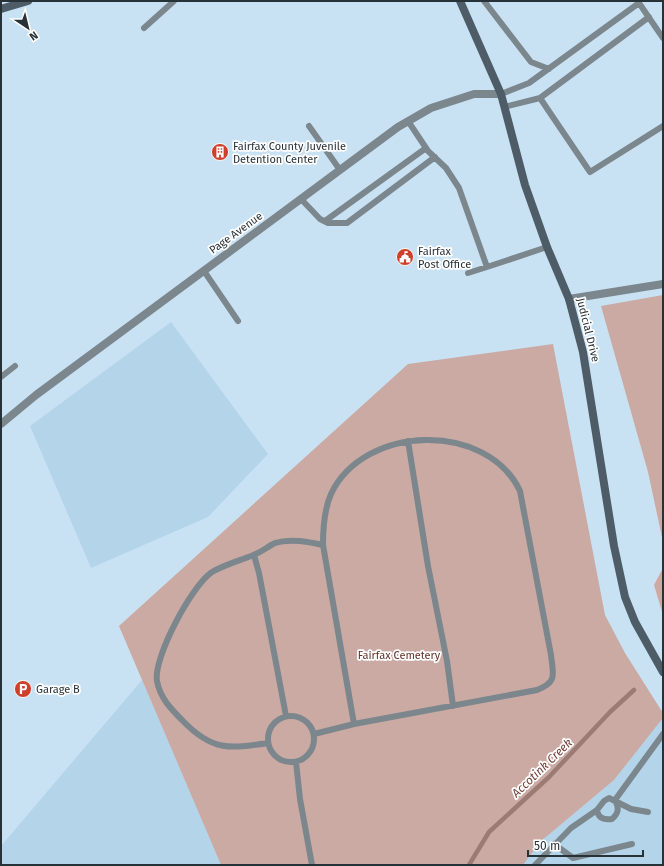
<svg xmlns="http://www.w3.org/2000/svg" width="664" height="866" viewBox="0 0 664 866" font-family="'Fira Sans',sans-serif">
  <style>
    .built { fill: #b4d4ea }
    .green { fill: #caaaa3 }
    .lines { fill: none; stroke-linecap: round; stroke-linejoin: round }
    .stream { stroke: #9c7b74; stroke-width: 4.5 }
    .lane { stroke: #7b868d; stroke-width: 6 }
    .street { stroke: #7b868d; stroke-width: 8 }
    .secondary { stroke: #4d5c66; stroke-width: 8 }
    .labels { text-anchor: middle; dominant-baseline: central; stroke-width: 3.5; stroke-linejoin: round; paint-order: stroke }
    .poi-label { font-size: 11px; fill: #273238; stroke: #fff; text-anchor: start }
    .street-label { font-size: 11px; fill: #273238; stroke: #fff }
    .park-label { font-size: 11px; fill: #633229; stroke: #fff }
    .water-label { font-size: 12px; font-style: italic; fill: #703d34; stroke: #fff }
  </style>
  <rect width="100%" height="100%" fill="#c8e2f4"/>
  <path class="built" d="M171,322L268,454L208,517L91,568L30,426Z
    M142,680L221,865H1V846Z
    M663,718V865H523L540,842L614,780Z"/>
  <path class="green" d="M663,295V542L648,472L601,306Z
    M553,344L605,615L625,653L663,713V718L614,780L540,842L523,865H221L119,626L408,364Z
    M663,568V615L654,585Z"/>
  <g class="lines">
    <path class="stream" d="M469,865L489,832L549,777L610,712L634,690"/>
    <path class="lane" d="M484,1L531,62L549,69
      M144,28L174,1
      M501,94L529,83L639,3L663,38
      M540,98L590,172L663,126
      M504,107L540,98L649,17
      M408,121L428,151L446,168L459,188L487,267L547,247
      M309,126L340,170
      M301,199L320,219L328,223H347L435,157
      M325,221L426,148
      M204,271L238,321
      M468,273L487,267
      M1,377L15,366
      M408,441L428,566L447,661L453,706
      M323,545L354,724
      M254,555L259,573L286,716
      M268 739a23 23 0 1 1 46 0a23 23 0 1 1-46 0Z
      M268,743C229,749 212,751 183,721C171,709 160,698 157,681C153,658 192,585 212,572C224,565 238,561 251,556C260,553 267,547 275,543C290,538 309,542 323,545C323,529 324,510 331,494C364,424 487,421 520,491L551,655C553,674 558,682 537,690L354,724L314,734
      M296,762L300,799L312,865
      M615,800L663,734
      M597,810C598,818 604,820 612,819C619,813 619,808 615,800
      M554,844L573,858L632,844
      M535,865L571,828L597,810L604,801L609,798L631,809L648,812"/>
    <path class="street" d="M569,299L663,284
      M1,424L36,395L398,127L431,108L474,94H501"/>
    <path class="secondary" d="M460,1L501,94L525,185L547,247L569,299L583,352L614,546L625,597L635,622L663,672
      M1,9L28,1"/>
  </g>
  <defs>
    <g id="building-disc" transform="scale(0.9)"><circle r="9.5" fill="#cd412c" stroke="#fff"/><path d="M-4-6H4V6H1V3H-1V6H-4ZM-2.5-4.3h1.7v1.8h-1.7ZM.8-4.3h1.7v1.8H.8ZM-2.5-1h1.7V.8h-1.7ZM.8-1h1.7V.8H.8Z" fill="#fff"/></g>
    <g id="civic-disc" transform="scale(0.9)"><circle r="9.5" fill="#cd412c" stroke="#fff"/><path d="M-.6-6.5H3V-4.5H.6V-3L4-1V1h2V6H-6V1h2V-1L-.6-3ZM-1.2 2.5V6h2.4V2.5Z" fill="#fff"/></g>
    <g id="parking-disc" transform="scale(0.9)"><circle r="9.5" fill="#cd412c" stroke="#fff"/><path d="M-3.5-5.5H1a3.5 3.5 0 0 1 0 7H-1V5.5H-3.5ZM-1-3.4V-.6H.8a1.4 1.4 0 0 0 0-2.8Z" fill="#fff"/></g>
  </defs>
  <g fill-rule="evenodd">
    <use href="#building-disc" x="220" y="152"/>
    <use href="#civic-disc" x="405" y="257"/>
    <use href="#parking-disc" x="23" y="689"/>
  </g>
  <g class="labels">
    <g class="poi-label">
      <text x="233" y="146">Fairfax County Juvenile<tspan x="233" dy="13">Detention Center</tspan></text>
      <text x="418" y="251">Fairfax<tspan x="418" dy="13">Post Office</tspan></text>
      <text x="36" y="689">Garage B</text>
    </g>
    <g class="street-label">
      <text transform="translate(236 233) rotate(-36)">Page Avenue</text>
      <text transform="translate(588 330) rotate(76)">Judicial Drive</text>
    </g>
    <g class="park-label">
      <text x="399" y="655">Fairfax Cemetery</text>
    </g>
    <g class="water-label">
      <text transform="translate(542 768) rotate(-44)">Accotink Creek</text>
    </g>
  </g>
  <rect width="664" height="866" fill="none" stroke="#273238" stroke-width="4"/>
  <g transform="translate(28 28) rotate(145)" stroke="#ffffff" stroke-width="3" paint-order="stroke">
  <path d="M0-3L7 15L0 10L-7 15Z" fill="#273238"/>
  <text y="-6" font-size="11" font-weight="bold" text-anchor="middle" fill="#273238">N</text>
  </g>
  <path d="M528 850v6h115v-6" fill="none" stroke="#273238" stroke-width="2"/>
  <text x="534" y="850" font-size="12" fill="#273238" stroke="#ffffff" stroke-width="3" paint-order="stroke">50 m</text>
</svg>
